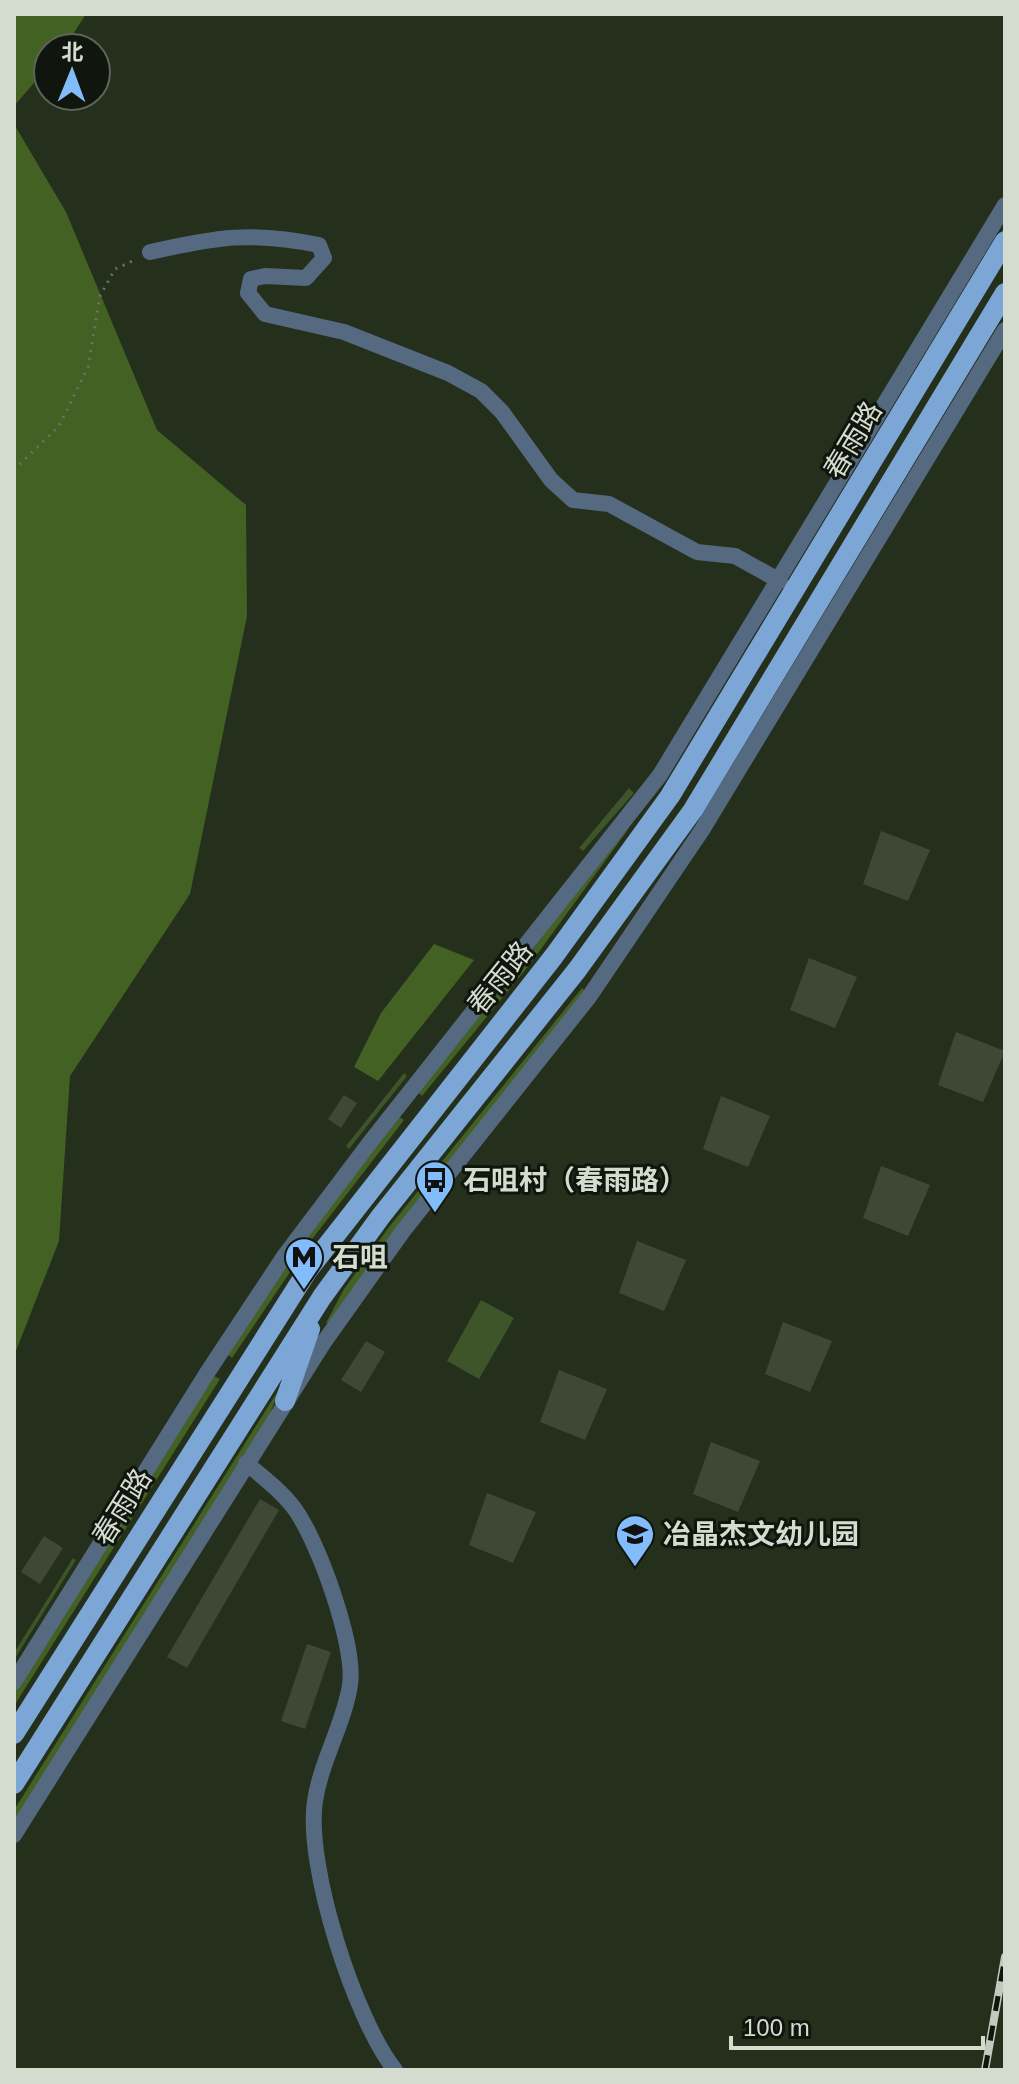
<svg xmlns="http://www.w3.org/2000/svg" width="1019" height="2084" viewBox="0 0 1019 2084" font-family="Arial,'Noto Sans SC',sans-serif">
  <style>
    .green { fill: #3e5529 }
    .forest { fill: #426122 }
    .building { fill: #3e4935 }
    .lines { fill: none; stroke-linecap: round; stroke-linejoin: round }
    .path { stroke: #6a7363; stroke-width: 3; stroke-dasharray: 2 6; stroke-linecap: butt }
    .street { stroke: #556980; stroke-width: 16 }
    .primary { stroke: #7ca6d5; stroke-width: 20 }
    .rail-casing { stroke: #c2cabd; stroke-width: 8 }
    .rail { stroke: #10150d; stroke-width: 5; stroke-dasharray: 15; stroke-linecap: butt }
    .labels { text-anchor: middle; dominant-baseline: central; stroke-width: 6; stroke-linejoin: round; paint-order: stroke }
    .street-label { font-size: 28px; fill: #d4dbcf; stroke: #10150d }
    .poi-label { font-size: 28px; font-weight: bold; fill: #d4dbcf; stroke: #10150d; text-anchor: start }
  </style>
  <rect width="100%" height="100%" fill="#242f1c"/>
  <path class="green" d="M629,788L634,793L583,851L579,848Z
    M404,1073L407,1076L349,1149L346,1146Z
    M481,1300L514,1318L479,1379L447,1361Z
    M73,1558L76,1560L14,1660V1653Z"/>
  <path class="forest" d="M14,14H86L64,48H48V67L14,106Z
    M14,124L66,212L157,430L246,505L247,616L190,894L70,1076L59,1241L14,1356Z
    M630,827L530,964L422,1096L417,1091L525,960L607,851Z
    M434,944L474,960L378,1081L354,1067L381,1013Z
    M582,988L585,991L330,1324L326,1323L344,1289L389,1227Z
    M398,1116L404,1120L313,1238L232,1358L227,1354L308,1235Z
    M212,1375L220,1379L14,1706V1690Z
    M281,1386L269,1416L14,1826V1810Z"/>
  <path class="building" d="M881,831L930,850L908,901L863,884Z
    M809,958L857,977L835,1028L790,1010Z
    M956,1032L1005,1051L983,1102L938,1085Z
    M344,1095L357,1103L341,1128L328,1119Z
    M721,1096L770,1116L748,1167L703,1149Z
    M881,1166L930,1185L908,1236L863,1218Z
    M637,1241L686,1260L664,1311L619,1293Z
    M783,1322L832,1341L810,1392L765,1374Z
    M366,1341L385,1352L361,1392L341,1380Z
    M559,1370L607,1389L585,1440L540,1422Z
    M711,1442L760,1461L738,1512L693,1494Z
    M487,1493L536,1512L513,1563L469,1545Z
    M260,1499L279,1510L187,1668L167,1657Z
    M44,1536L63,1548L40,1584L21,1572Z
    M307,1644L331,1652L305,1729L281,1721Z"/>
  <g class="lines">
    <path class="path" d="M14,470L59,426L88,367L100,296L115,269L137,259"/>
    <path class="street" d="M150,252C217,237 250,231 319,245L324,258L306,278L265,276L251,279L248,293L265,314L344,332L448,373L481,391L502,412L551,480L573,500L609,504L697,552L735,556L780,581
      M246,1463C263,1477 281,1491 294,1508C318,1540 356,1646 350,1685C344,1724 321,1761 315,1801C305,1865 355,2020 395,2070
      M14,1682L207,1373L285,1255L371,1141L660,775L1005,205
      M14,1835L324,1342L403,1231L589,997L702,830L1005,330"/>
    <path class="primary" d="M285,1401L310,1329
      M14,1734L308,1270L554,956L670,796L1005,241
      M14,1784L322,1297L381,1216L577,970L693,810L1005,293"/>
    <g class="rail-casing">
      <path id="rail" d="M985,2070L1005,1957"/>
    </g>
    <use href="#rail" class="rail"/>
  </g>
  <defs>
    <g id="bus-pin" transform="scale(2)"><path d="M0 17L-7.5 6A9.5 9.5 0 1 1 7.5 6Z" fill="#83bcfb" stroke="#10150d"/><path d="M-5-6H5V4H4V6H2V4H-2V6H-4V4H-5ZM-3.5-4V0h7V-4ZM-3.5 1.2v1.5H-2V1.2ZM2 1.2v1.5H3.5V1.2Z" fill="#111"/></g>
    <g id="metro-pin" transform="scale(2)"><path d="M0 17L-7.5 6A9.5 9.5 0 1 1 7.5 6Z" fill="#83bcfb" stroke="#10150d"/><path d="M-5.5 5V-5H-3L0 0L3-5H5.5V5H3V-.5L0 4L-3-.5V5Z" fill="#111"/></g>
    <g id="school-pin" transform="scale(2)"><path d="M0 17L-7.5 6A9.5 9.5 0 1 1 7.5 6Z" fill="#83bcfb" stroke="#10150d"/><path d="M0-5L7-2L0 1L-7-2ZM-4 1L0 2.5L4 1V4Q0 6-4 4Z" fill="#111"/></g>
  </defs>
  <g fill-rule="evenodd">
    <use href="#bus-pin" x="435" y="1180"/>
    <use href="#metro-pin" x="304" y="1257"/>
    <use href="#school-pin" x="635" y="1534"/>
  </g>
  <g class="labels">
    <g class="street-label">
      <text transform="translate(853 440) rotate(-59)">春雨路</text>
      <text transform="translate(500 978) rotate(-51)">春雨路</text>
      <text transform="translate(122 1507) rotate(-58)">春雨路</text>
    </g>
    <g class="poi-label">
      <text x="463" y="1180">石咀村（春雨路）</text>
      <text x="332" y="1257">石咀</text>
      <text x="663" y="1534">冶晶杰文幼儿园</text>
    </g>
  </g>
  <rect width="1019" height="2084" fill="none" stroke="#d4dbcf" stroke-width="32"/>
  <g transform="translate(72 72) rotate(1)"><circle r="38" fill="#10150d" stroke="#5e645b" stroke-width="2"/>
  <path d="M0-6L14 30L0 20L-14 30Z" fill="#83bcfb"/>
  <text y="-12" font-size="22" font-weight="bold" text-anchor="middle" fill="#d4dbcf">北</text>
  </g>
  <path d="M731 2036v12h252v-12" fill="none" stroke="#d4dbcf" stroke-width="4"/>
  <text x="743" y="2036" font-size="24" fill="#d4dbcf" stroke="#10150d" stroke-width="6" paint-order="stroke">100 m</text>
</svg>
